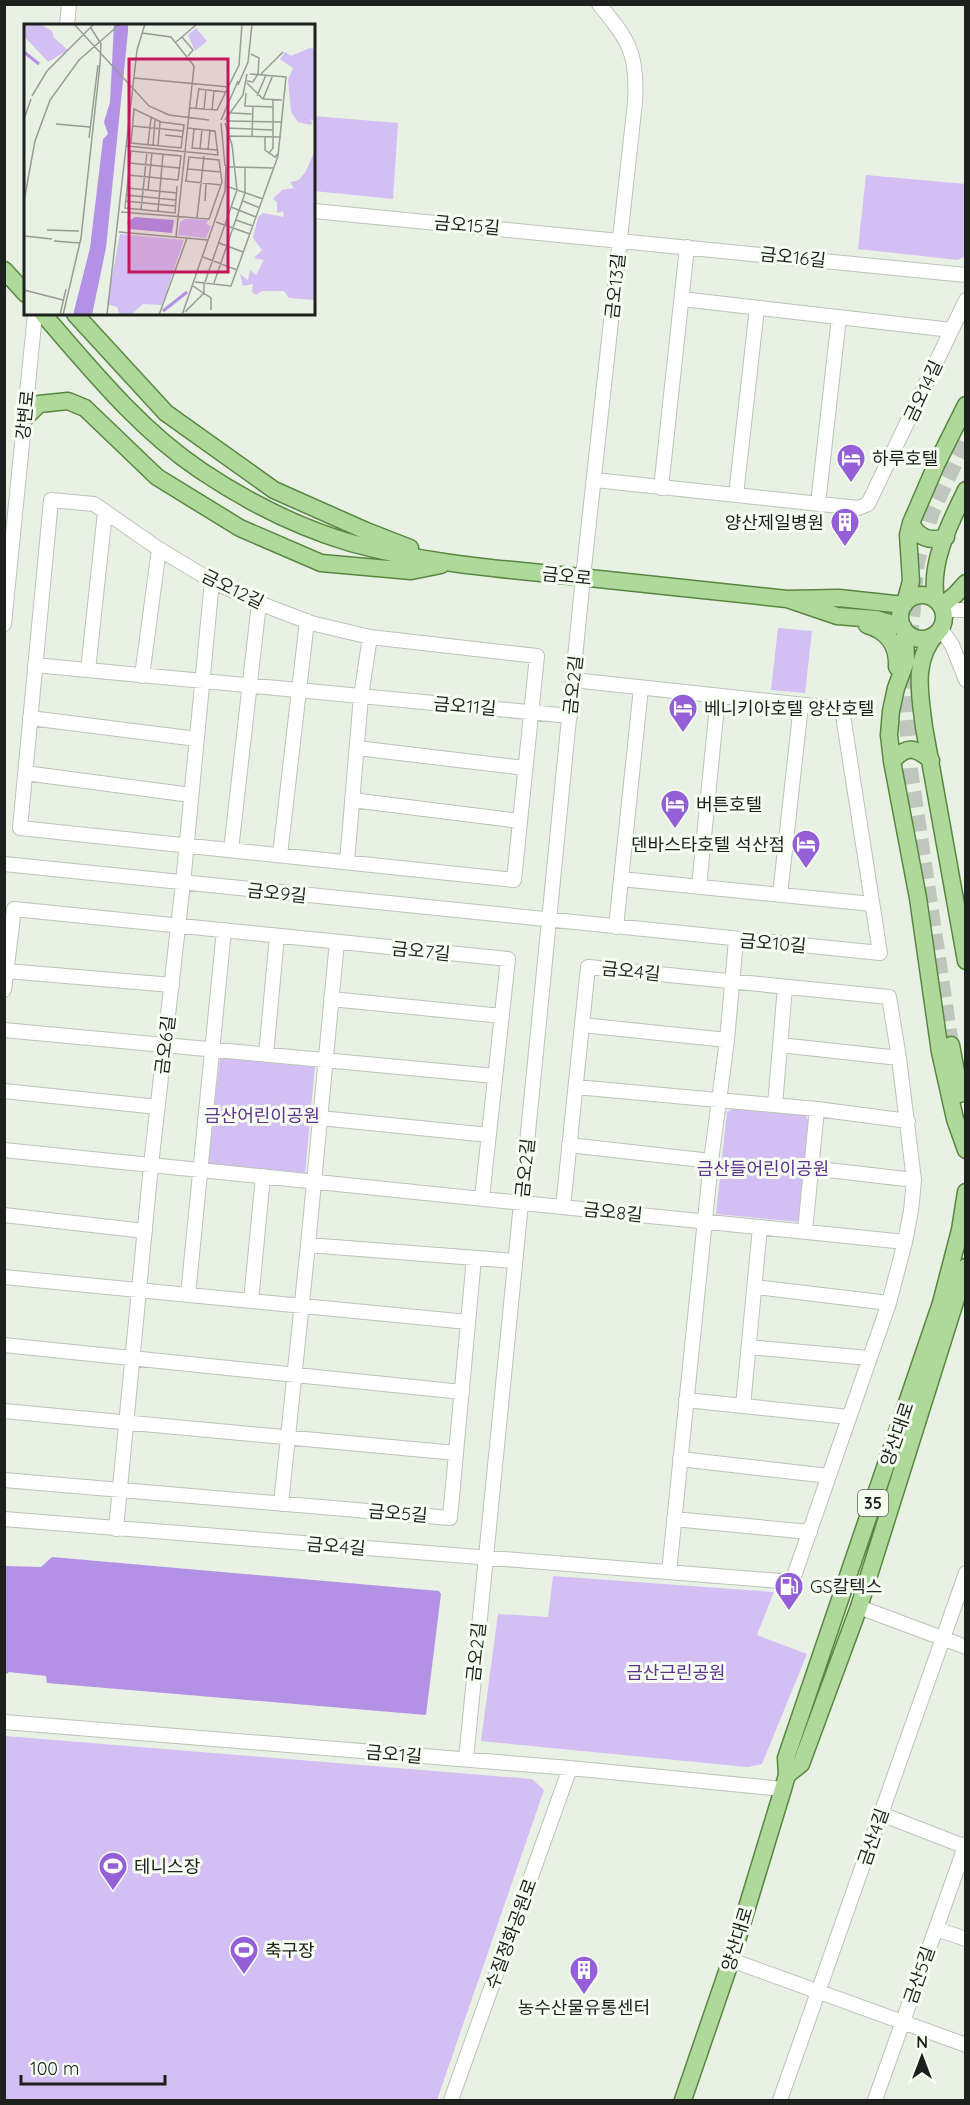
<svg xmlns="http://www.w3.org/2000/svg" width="970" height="2105" viewBox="0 0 970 2105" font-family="Quicksand,'Noto Sans KR',sans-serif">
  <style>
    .green { fill: #d3bff4 }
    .water { fill: #b392e5 }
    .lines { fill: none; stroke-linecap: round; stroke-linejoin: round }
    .major-tunnel { stroke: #bfc7bc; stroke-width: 16; stroke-dasharray: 16 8; stroke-linecap: butt }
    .minor-casing { stroke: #bbc4b8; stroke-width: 16 }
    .major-casing { stroke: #598742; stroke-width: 19 }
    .minor { stroke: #fff; stroke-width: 14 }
    .major { stroke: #afd99a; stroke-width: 16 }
    .labels { text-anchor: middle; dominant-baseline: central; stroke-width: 6; stroke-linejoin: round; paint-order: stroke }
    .shield { fill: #f5fef1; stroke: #5e635c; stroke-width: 1.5 }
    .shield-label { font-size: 16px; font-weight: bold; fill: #1d201c }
    .street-label { font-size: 18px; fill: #1d201c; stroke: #f5fef1 }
    .poi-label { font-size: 18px; fill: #1d201c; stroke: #f5fef1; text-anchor: start }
    .park-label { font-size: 18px; fill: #5e3191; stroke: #f5fef1 }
    .inset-river { fill: none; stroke: #b392e5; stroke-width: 3 }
    .inset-road { fill: none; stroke: #979d94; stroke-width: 1.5 }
    .view { fill: #c2185b; fill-opacity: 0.15; stroke: #c2185b; stroke-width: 3 }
    .inset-edge { fill: none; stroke: #1d201c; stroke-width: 3 }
  </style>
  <rect width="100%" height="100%" fill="#e8f1e4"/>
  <path class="green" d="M314,116L398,123L393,199L314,191Z
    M866,175L965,184V256L958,260L858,249Z
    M778,628L812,631L805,693L771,690Z
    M220,1057L315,1065L305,1174L208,1164Z
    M734,1108L804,1114L809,1121L800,1222L716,1214L727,1112Z
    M553,1576L774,1592L757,1635L807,1654L762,1764L747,1767L481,1741L498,1614L548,1617Z
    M5,1736L532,1779L544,1790L437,2100H5Z"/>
  <path class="water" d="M52,1557L439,1591L441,1594L426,1715L47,1683L46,1676L9,1672L5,1675L6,1566L41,1567Z"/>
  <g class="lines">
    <path class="major-tunnel" d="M951,1045L910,770L905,695L917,562L932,512L966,439"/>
    <g class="minor-casing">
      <path id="minor" d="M67,26L69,4
        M314,211L966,275
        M682,299L951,330
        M595,480L858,508L868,504L966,300
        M661,488L687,247
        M736,495L757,308
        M51,500L94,504L159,549L212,581L259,603L311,623L370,637L537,656L514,880L20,828Z
        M818,504L839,317
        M943,610H966
        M4,624L35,314
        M941,629L952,645L966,680
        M35,665L570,716
        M88,670L105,512
        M142,676L159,549
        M30,718L197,739
        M357,748L525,768
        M25,773L191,795
        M352,800L520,821
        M231,850L259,603
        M280,855L307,621
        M347,862L361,696L370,637
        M4,864L880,953L842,709L573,680
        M621,879L872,904
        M699,887L718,696
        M780,895L801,705
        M616,927L641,688
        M7,971L172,985
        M4,990L14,909L508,959L482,1198
        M331,999L502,1016
        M582,1025L727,1040
        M4,1030L495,1076
        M780,1045L899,1058
        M266,1055L277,936
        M576,1087L817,1109L908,1121
        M4,1091L158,1107
        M775,1105L785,987
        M320,1118L489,1135
        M569,1145L711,1161
        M4,1150L905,1242
        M811,1168L914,1180
        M4,1215L145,1231
        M805,1231L817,1109
        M308,1245L515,1261
        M4,1277L468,1322
        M756,1287L889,1303
        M188,1295L224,930
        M251,1301L263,1176
        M4,1345L462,1392
        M749,1347L868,1358
        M686,1400L849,1417
        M743,1406L760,1227
        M4,1411L456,1453
        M680,1459L829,1476
        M4,1480L450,1518L474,1258
        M281,1504L308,1245L337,942
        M4,1519L792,1582L889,1303L905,1242L911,1211L914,1180L899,1058L889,997L588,967L563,1207
        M674,1519L810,1532
        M116,1529L151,1165L183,883L212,581
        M669,1572L711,1161L727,1040L736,940
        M859,1607L966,1647
        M4,1722L570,1768L783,1789
        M466,1759L583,577L635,102C638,53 629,41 599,4
        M881,1814L966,1847
        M936,1929L966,1939
        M731,1960L966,2045
        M451,2100L570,1768
        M780,2100L966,1573
        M875,2100L966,1844"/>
    </g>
    <g class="major-casing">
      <path id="major" d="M4,270L26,294
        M43,314C91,369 138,428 200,470C246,501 297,527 351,543C419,562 491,568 561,575C636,583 712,591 787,599
        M75,314L166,413L274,490L364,530L410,548
        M25,418L39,404L68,401L85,408L157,477L240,528L321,563L411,571L441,565
        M911,523C918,538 930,542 946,537
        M900 617a22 22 0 1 1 44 0a22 22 0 1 1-44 0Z
        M936,600C929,563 950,523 966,490
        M905,603L911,581L908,535L911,523L936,465L966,405
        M941,606L955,595L966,583
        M867,625C888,631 898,645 897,667
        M903,627L876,619L837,616L787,599L839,598L904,605
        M905,631L906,661L896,688L891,711L889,735L892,761L918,898L940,1052L955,1119L966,1150
        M937,633C912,660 920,694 924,727L966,961
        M892,761C908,745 914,747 931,760
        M951,1045L960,1094
        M787,1775L801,1764L859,1607L966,1267
        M683,2100L731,1960L783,1789L787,1775L786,1758L941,1303L960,1230L966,1192"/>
    </g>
    <use href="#minor" class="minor"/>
    <use href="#major" class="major"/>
  </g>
  <defs>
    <g id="hotel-pin" transform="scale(1.5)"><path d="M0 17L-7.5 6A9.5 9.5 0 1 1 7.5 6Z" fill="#945fd7" stroke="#f5fef1"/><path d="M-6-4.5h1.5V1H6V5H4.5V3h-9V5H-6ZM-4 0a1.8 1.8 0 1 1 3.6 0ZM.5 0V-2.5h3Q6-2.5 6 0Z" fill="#fff"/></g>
    <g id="building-pin" transform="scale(1.5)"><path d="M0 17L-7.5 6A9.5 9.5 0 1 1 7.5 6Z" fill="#945fd7" stroke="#f5fef1"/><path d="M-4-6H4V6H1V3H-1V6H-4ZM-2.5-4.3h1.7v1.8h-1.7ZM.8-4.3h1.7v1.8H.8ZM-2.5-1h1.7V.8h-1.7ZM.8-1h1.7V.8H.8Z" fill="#fff"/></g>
    <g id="fuel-pin" transform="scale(1.5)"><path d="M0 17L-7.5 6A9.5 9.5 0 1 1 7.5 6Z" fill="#945fd7" stroke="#f5fef1"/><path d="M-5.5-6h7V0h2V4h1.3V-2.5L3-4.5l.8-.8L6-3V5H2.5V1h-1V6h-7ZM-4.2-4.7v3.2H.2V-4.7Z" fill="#fff"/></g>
    <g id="stadium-pin" transform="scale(1.5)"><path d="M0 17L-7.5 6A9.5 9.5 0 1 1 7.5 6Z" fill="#945fd7" stroke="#f5fef1"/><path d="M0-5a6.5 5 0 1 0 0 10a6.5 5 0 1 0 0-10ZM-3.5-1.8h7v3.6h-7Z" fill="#fff"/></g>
  </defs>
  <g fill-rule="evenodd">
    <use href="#hotel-pin" x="851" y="458"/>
    <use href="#building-pin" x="845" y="522"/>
    <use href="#hotel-pin" x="683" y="708"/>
    <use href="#hotel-pin" x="675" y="804"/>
    <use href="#hotel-pin" x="806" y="844"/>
    <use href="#fuel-pin" x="789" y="1586"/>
    <use href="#stadium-pin" x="113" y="1866"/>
    <use href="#stadium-pin" x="244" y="1950"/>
    <use href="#building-pin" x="584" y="1970"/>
  </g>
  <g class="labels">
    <rect class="shield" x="858" y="1490" width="30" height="26" rx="4.5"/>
    <g class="shield-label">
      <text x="873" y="1503">35</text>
    </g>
    <g class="street-label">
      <text transform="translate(467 225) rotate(5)">금오15길</text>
      <text transform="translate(793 257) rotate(6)">금오16길</text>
      <text transform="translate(615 286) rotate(-84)">금오13길</text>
      <text transform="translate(923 391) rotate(-65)">금오14길</text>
      <text transform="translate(25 415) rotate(-84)">강변로</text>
      <text transform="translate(567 576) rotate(6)">금오로</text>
      <text transform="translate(233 589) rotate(26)">금오12길</text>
      <text transform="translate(573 685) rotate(-84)">금오2길</text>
      <text transform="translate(465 706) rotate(5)">금오11길</text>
      <text transform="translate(277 893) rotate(6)">금오9길</text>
      <text transform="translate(773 943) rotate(5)">금오10길</text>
      <text transform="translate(421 951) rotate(6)">금오7길</text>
      <text transform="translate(631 971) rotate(6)">금오4길</text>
      <text transform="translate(165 1045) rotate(-83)">금오6길</text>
      <text transform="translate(525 1168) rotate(-84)">금오2길</text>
      <text transform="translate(613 1212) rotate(6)">금오8길</text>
      <text transform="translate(897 1434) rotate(-71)">양산대로</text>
      <text transform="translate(398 1513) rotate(5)">금오5길</text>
      <text transform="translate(336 1546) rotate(5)">금오4길</text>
      <text transform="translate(476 1652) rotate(-84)">금오2길</text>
      <text transform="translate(394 1754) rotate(5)">금오1길</text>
      <text transform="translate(873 1837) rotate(-71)">금산4길</text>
      <text transform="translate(511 1934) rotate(-70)">수질정화공원로</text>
      <text transform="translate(737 1939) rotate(-73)">양산대로</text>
      <text transform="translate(919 1975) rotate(-71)">금산5길</text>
    </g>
    <g class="poi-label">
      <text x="872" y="458">하루호텔</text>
      <text x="824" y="522" text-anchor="end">양산제일병원</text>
      <text x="704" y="708">베니키아호텔 양산호텔</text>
      <text x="696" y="804">버튼호텔</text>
      <text x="785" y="844" text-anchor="end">덴바스타호텔 석산점</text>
      <text x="810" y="1586">GS칼텍스</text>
      <text x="134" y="1866">테니스장</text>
      <text x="265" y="1950">축구장</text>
      <text x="584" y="2007" text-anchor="middle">농수산물유통센터</text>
    </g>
    <g class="park-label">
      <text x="262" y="1115">금산어린이공원</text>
      <text x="763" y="1168">금산들어린이공원</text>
      <text x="676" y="1672">금산근린공원</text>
    </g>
  </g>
  <g transform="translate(24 24)">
    <rect width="291" height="291" fill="#e8f1e4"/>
    <path d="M0,0H16L28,7L30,14L44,26L24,38L0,12ZM172,4L183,17L171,27L164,11ZM286,24L291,25V97L286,95L289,99L286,101L274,98L267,88L264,56L269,44L256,35L261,28L267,32ZM291,126V276L265,274L260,267H238L232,271L228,268L229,260L219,262L216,250L224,256L226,246L232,251L240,236L230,234L238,226L229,214L234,193L239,189L260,193L259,187L253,189V178L249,175L258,166L270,164L266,158L275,156L282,147ZM161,195L184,196L182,200L187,202L182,214L154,211L156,198ZM96,210L160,216L138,281L119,280L107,291H96L93,283L83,280Z" fill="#d3bff4"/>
    <path d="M90,0H104V8L82,224L68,291H49L66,224L79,115L84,110L80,98L86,78ZM111,193L150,196L148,209L105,205L103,198Z" fill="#b392e5"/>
    <path class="inset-river" d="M0,28L15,40M139,287L163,268"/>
    <path class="inset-road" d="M50,0L125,82L145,91L185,96M118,9L147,13L170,42L152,213M158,13L169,26L164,32M152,18L173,0M237,50L259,28M110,54L205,63M223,57L229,58L234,50L235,34L227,30M223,59L239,75M214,61L224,38L228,0M174,65L202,68M222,69L221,82L249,83M8,72L23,47L70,0M233,72L242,51M239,75L249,51M239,75L258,76M166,84L193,86L215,41L218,0M172,84L175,64M110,85L137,98L160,101L157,124L107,119ZM180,85L182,66M188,86L190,67M207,89L228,90M0,95L7,75M197,96L214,57M201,96L219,71L223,50M202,97L257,98M197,99L201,142M32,100L66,103M109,102L159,107M203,104L249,106M141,111L159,113M206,112L257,113M228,113L229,82M241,113V126L251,133L254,130M65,114L74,41M124,120L127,94M129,121L131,96M103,122L194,131L191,107L163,104M134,122L136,98M168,124L194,126M168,125L170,105M176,125L178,105M184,126L186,106M245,129L249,124V76M105,139L155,144M204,143L250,144M164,145L197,148M104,151L154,156M161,157L197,161M153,162L151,189L101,184L107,127L157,132L154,156M202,162L239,175M103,164L153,169M124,166L128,129M102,171L152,176M0,177L11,117L26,76L55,36L96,0M101,177L151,182M181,177L182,159M219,177L236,184M207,183L232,193M117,186L123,128M134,187L139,130M97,188L185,195L198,158L195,136L165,133L162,157M173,194L180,132M212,196L229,202M192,198L226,210M23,206L55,207M95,208L184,216M0,212L28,215M30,217L56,219M195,219L219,228M179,233L213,246M171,258L207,262L254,132L262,53L226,50M181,258L213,166L208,121L201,99M190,259L221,169V143M169,262L187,274V286M0,266L39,276M161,288L180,269V258M36,291L42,265M39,291L57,214L76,40L77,20L67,4M83,291L113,26L121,0M135,291L163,214M158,291L201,167L202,141"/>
    <path class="view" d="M105,35H204V248H105Z"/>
    <rect width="291" height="291" class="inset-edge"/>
  </g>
  <rect width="970" height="2105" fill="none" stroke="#1d201c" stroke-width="12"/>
  <g transform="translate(922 2057)" stroke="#f5fef1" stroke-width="4.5" paint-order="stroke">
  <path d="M0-4.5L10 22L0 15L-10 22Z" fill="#1d201c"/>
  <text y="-9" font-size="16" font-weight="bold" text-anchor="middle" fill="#1d201c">N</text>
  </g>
  <path d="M21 2075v9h144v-9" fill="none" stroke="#1d201c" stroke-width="3"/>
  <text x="30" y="2075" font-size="18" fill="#1d201c" stroke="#f5fef1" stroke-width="4.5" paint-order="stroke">100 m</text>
</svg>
